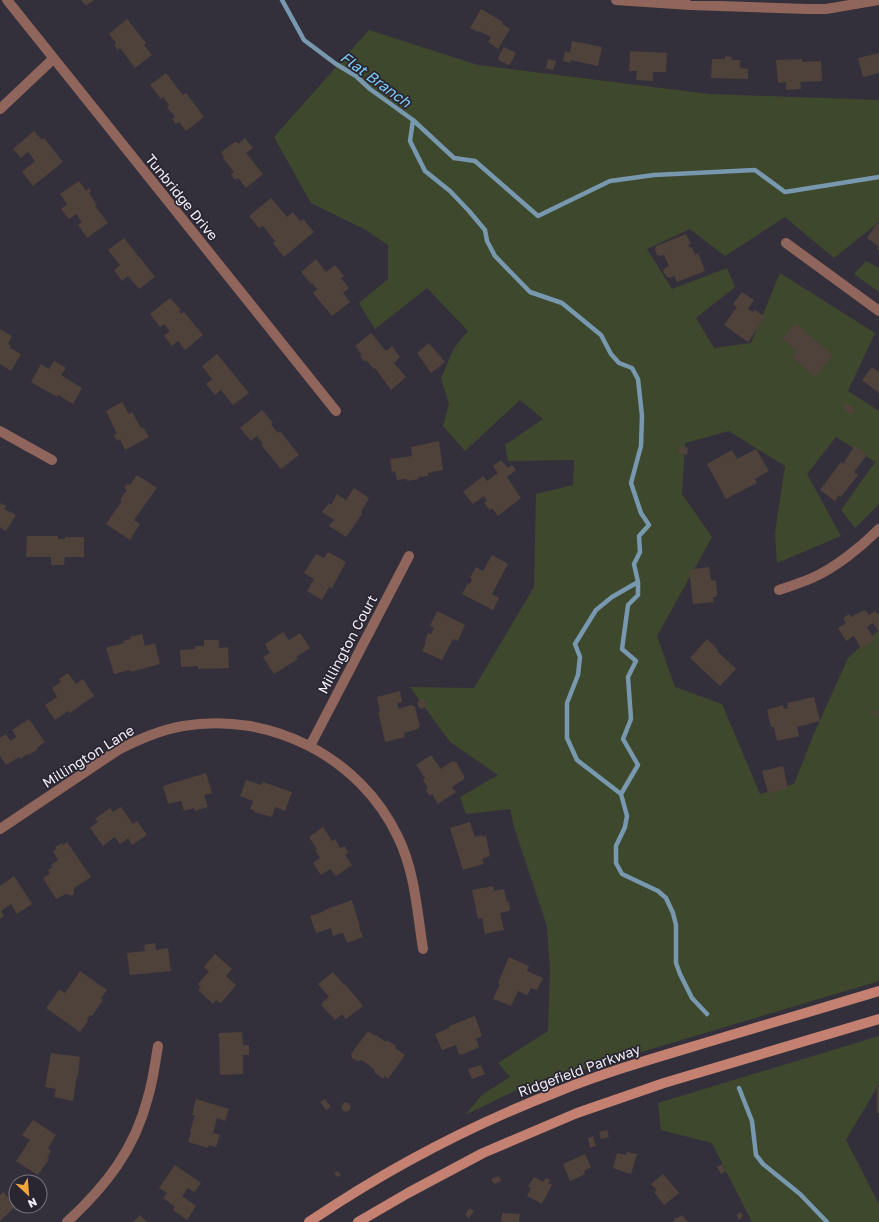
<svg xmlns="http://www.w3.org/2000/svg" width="879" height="1222" viewBox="0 0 879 1222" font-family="'Golos Text',sans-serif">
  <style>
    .green { fill: #3e482d }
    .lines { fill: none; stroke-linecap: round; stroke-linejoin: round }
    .stream { stroke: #7798ae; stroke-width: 4.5 }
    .building { fill: #4e423b }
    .street { stroke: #90655b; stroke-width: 10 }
    .secondary { stroke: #c48171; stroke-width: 10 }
    .labels { text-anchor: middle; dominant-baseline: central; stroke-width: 3.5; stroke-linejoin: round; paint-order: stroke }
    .street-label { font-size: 14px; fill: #f2eff7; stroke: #2a2631 }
    .water-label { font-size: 15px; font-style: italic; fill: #7ecbf7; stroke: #2a2631 }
  </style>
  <rect width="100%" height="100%" fill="#34303b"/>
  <path class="green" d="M369,30L478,65L709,94L879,100V222L834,258L785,217L725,256L690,229L647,249L672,289L727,268L735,287L696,318L714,348L751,343L780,273L875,333L848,391L879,411V504L855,528L841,510L875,462L836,437L807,474L841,536L777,563L775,533L785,466L729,431L685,443L682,494L712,537L657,636L675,687L722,704L760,794L794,784L813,736L848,658L879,630V981L521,1088L465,1115L483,1094L510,1077L498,1063L548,1031L550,970L547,926L514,827L510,809L466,814L460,797L498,775L450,742L410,687L474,688L534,587L536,494L573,485L574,460L508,461L505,445L543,419L520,400L465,451L443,426L449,404L441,378L454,348L468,331L427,288L375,329L359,303L388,279V245L364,229L311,203L274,137Z
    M866,261L879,268V292L854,274Z
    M879,1036V1084L846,1140L879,1204V1222H752L712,1143L661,1130L658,1103Z"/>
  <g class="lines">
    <path class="stream" d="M282,0L304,40L336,64L356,76L370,89L413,120L410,141L425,171L450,191L469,211L485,230L487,241L495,256L530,292L562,303L601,335L611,354L619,363L632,368L638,379L642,416L641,446L631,483L641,513L649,525L639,536L640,552L634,564L638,582L612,597L596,610L575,644L580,657L578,675L567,703V738L577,760L621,794L627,816L625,827L616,846V863L622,874L658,891L666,898L673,913L676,925V963L680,974L692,998L707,1014
      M413,120L454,158L475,161L538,216L610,181L654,175L755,170L785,192L879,177
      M621,794L638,765L623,739L631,719L628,677L636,661L622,649L628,605L638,595V582
      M739,1088L752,1121L756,1155L763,1164L800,1194L827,1222"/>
  </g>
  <path class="building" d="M81,0H94L86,6Z
    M481,9L503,22L502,24L510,29L498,49L488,42L491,37L479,31L478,32L470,28Z
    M127,19L146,43L144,45L152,55L135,68L120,48L118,50L114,45L116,43L109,34Z
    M572,41L602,47L598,66L571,60L570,63L563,61L565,51L570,53Z
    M504,47L516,53L510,64L508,65L499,60L498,58Z
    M630,51L667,53L666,72H653V81L636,80L637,71H629Z
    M879,53V73L863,77L858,58Z
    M725,56L732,57L731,60H740V68L748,69V79L711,78L712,59H725Z
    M548,59L556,61L553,70L546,68Z
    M802,59V62L821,61L822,81L800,82L801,89L786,90V82L778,83L776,60Z
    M166,73L183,95L186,93L204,117L186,131L179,122L176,124L172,119L175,117L167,107L169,105L163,97L161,99L150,85Z
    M34,131L42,140L44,138L63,162L33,186L22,172L35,161L28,152L21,158L13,149Z
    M245,138L253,148L246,153L263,174L246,188L238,178L235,180L231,174L234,172L223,158L224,157L221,152L236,141L238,144Z
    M79,181L86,191L89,188L91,191L89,193L97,205L95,206L108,223L87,238L78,225L82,222L76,214L69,219L61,209L67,204L60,194Z
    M271,198L287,217L293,212L300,221L303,219L314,232L284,257L273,243L275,241L263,226L259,228L249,216Z
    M877,223L879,225V250L877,249L879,247L867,238Z
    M686,234L691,244L688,245L690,248L692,247L695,255L698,253L705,271L677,282L674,276L670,278L666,276L663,271L665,268L669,266L664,255L661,256L657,255L655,250L656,246Z
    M124,238L155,277L139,289L128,276L122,281L114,270L120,265L108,250Z
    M316,259L326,272L335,265L344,276L341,278L349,288L343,293L350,302L332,316L313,293L317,289L312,283L311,284L301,272Z
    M742,292L754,300L748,309L753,312L755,310L765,317L748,342L724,325L737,307L733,304Z
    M170,298L181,310L179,311L181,314L184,312L203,335L185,350L178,341L172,346L164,336L170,331L164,324L160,327L150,314Z
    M795,323L833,355L815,377L792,357L797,351L782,339Z
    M0,329L12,336L8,344L11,346L10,348L21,354L11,371L0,364Z
    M371,333L386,351L392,346L400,357L394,363L406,377L391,390L375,368L374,369L366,360L365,362L360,356L362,355L355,346Z
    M429,343L445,362L431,373L417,353Z
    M217,354L249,393L233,405L221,390L215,395L206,384L212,379L202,366Z
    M54,361L66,368L61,375L82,388L73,404L58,395L57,397L31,382L41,364L49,369Z
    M872,367L879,372V393L862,380Z
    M122,402L129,414L132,412L141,428L143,427L149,437L125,450L120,439L117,441L114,435L117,434L106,411Z
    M846,402L855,409L851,415L842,408Z
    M262,410L273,423L271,424L278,433L280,431L299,455L281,469L261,445L263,444L257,436L251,441L240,428Z
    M439,441L443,470L428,473V476L418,477L419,479L407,481V479L397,480L395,471L392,472L390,459L412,456L411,447Z
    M855,445L867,455L854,472L858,475L841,497L839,495L835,501L820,490L841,462L843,464Z
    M679,446L688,448L687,455L677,453Z
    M756,449L769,471L755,479L757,483L726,499L707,464L732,450L737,459Z
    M501,460L508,468L512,465L516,470L507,477L521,498L498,516L492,508L490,510L484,503L487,501L484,496L473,504L463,492L483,476L487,481L498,473L493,466Z
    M137,475L157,488L134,520L140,524L130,540L106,524L122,501L120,500L127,490L124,488L128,484L130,485Z
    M354,488L369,498L361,512L362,514L346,537L329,526L334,520L322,512L329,503L331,505L337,494L346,500Z
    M0,503L6,506L4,509L16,515L6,531L0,527Z
    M27,536H58V539H65V537H84V557H65L64,565H51V557H26Z
    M328,552L346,562L332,588L329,587L322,600L307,591L314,579L304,573L316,554L324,558Z
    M492,555L508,564L492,594L499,598L493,610L462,594L468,583L470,584L472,579L470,578L476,567L483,571Z
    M709,567L711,580L716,581L717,594L716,597H713L714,602L693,604L689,570Z
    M865,610L869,615L875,611L877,614L879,613V632L873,623L867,627L875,640L861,648L854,636L846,641L838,628L846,623L843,618L849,614L851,617Z
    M437,611L465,625L458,641L453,639L442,660L422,651L426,642L425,641L428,633L431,634L434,628L430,626Z
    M283,632L289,640L300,633L310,648L296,657L298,659L274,674L263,657L270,653L265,644Z
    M142,634L145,646L155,643L160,664L131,672L130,670L114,674L106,648L124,643L123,641L131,639L130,637Z
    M707,639L718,650L717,651L736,669L720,686L690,658Z
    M204,640H219V648L228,647L229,668L198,669V666L181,667L180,650L195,649V646H204Z
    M68,673L76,684L83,679L94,696L70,713L68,711L55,720L45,705L57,697L52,688L61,682L59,679Z
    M400,691L402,702L397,703L399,709L411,705L415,707L420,726L418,729L404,733L405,737L385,742L378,712H380L377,697Z
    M814,697L820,721L797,727L799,736L777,741L774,727H771L767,710L783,705L784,709L788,708L787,703Z
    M417.5 704a4.5 4.5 0 1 1 9 0a4.5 4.5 0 1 1-9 0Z
    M877,710L878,716H873V711Z
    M29,719L45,742L37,748L38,749L29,755L28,754L20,759L19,757L6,765L0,756V738L6,734L10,741L16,737L12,730Z
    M431,755L441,769L452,761L456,762L464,776V779L452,787L456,792L438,804L432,794L430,796L426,790L428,788L423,780L425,778L416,765Z
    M783,766L788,788L768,793L762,771Z
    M206,773L212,793L204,795L208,807L195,811L194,808L184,811L181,801L168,804L163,786Z
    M246,780L261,785L263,782L292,792L285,811L275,807L272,817L254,812V810L250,809L253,801L240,796Z
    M121,807L133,824L137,821L147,835L132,845L128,838L120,844L115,837L103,846L90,828L98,822L95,819L110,808L113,812Z
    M470,822L475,837L483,835L484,837L486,836L490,856L482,859L484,864L463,870L450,828Z
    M323,827L332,841L335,839L340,848L345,846L348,853L345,855L352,865L336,876L330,869L321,875L313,863L320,858L315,850L317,849L309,837Z
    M67,842L91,877L74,888V894L71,896L66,894L56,899L43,878L50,873L48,870L53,867L51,865L58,860L53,851L57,849L55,847L62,843L63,845Z
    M14,876L32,904L17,914L11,904L1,911L4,916L0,919V886Z
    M493,886L494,891L504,889L507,902H509L510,909L509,911L500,913L504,930L485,934L482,918L478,919L472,890Z
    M352,900L360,927H359L363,937L347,943L343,933L333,936L331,928L316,933L310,916L325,911L324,910Z
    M155,943L156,950L168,948L171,971L130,975L127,953L145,951L144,945Z
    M215,954L232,969L226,976L236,985L221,1003L216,1000L213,1004L198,990L201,987L198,984L209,971L204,967Z
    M509,957L529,966L527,971L543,978L537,990L531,988L528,994L526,995L518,991L511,1006L493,999L500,984L498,983Z
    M80,971L107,990L101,998L103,1000L92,1016L90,1015L87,1020L88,1021L80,1032L46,1008L59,990L65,993Z
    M333,972L344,985L345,984L363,1006L346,1019L342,1014L335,1020L321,1005L323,1004L322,1003L329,997L318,984Z
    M475,1016L482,1036L476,1039L479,1047L461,1055L459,1054L456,1045L442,1050L435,1034L449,1028V1026Z
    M368,1031L375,1036L376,1035L386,1042L387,1040L396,1046L395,1048L405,1055L388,1079L385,1076L383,1079L374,1072L375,1070L362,1060L357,1061L352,1058L351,1054Z
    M242,1032L243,1045H249V1055H243V1074L220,1075L219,1033Z
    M51,1053L80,1057L78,1076L77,1075L73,1101L54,1097L56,1089L45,1087Z
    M481,1065L485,1074L472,1079L468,1069Z
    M877,1087H879V1113H877Z
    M196,1099L229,1109L225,1121L217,1118L213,1133L220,1135L216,1147L209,1145L208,1148L188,1142L191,1133L190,1132L195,1115H192Z
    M325,1099L331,1107L326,1110L320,1102Z
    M341.5 1107a4.5 4.5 0 1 1 9 0a4.5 4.5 0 1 1-9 0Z
    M33,1120L56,1135L48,1148L51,1151L47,1158L49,1159L38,1175L16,1161L30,1140L22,1135Z
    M607,1130L609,1137L601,1139L599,1132Z
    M593,1136L596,1146L590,1148L588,1138Z
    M627,1152L637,1154L631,1174L613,1168L617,1153L626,1155Z
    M585,1154L591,1167L584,1171L585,1174L570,1181L563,1164Z
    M722,1164L726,1171L721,1174L717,1167Z
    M175,1165L201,1183L194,1192L188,1188L182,1196L196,1206L187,1220L173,1210L175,1207L163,1198L167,1193L159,1188Z
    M338,1171L341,1175L337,1177L334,1173Z
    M663,1174L679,1193L664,1205L654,1192L657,1190L651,1184Z
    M499,1176L501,1181L494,1184L491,1179Z
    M534,1177L543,1182L546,1178L550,1180L549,1183L552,1185L542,1204L527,1196L531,1188L528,1186Z
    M3,1192L16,1206L0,1221V1195Z
    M469,1208L474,1211L469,1218L465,1215Z
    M741,1212L743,1217L739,1220L736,1215Z
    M502,1213L520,1214L519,1222H501Z
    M140,1215L147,1222H133Z
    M683,1215L686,1221L687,1220L688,1222H672L675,1221L674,1219Z"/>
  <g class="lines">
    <path class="street" d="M7,0L336,411
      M616,0L690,5L808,9H826L879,0
      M0,109L53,59
      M786,243L879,311
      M0,431L52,460
      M779,590C790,586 801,583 812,578C835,568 861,547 879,529
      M310,746L409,556
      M0,829L118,750C139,739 160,730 183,726C270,711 360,757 398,837C415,872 417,911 423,949
      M67,1222C106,1186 135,1149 148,1097C153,1081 155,1063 158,1046"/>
    <path class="secondary" d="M309,1222C387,1169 471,1125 559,1091C611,1070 665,1055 718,1039C772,1023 825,1007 879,991
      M358,1222L408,1193L483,1153L577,1113L664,1083L879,1019"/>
  </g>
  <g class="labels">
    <g class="street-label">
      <text transform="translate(182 197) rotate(51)">Tunbridge Drive</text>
      <text transform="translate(347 644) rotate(-62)">Millington Court</text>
      <text transform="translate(88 756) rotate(-32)">Millington Lane</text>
      <text transform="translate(579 1070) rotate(-20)">Ridgefield Parkway</text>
    </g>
    <g class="water-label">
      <text transform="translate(376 79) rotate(36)">Flat Branch</text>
    </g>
  </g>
  <g transform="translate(28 1194) rotate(154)"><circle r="19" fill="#2a2631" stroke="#7a7680"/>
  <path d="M0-3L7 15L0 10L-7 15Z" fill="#efa73d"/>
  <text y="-6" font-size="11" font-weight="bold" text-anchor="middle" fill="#f2eff7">N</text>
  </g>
</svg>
